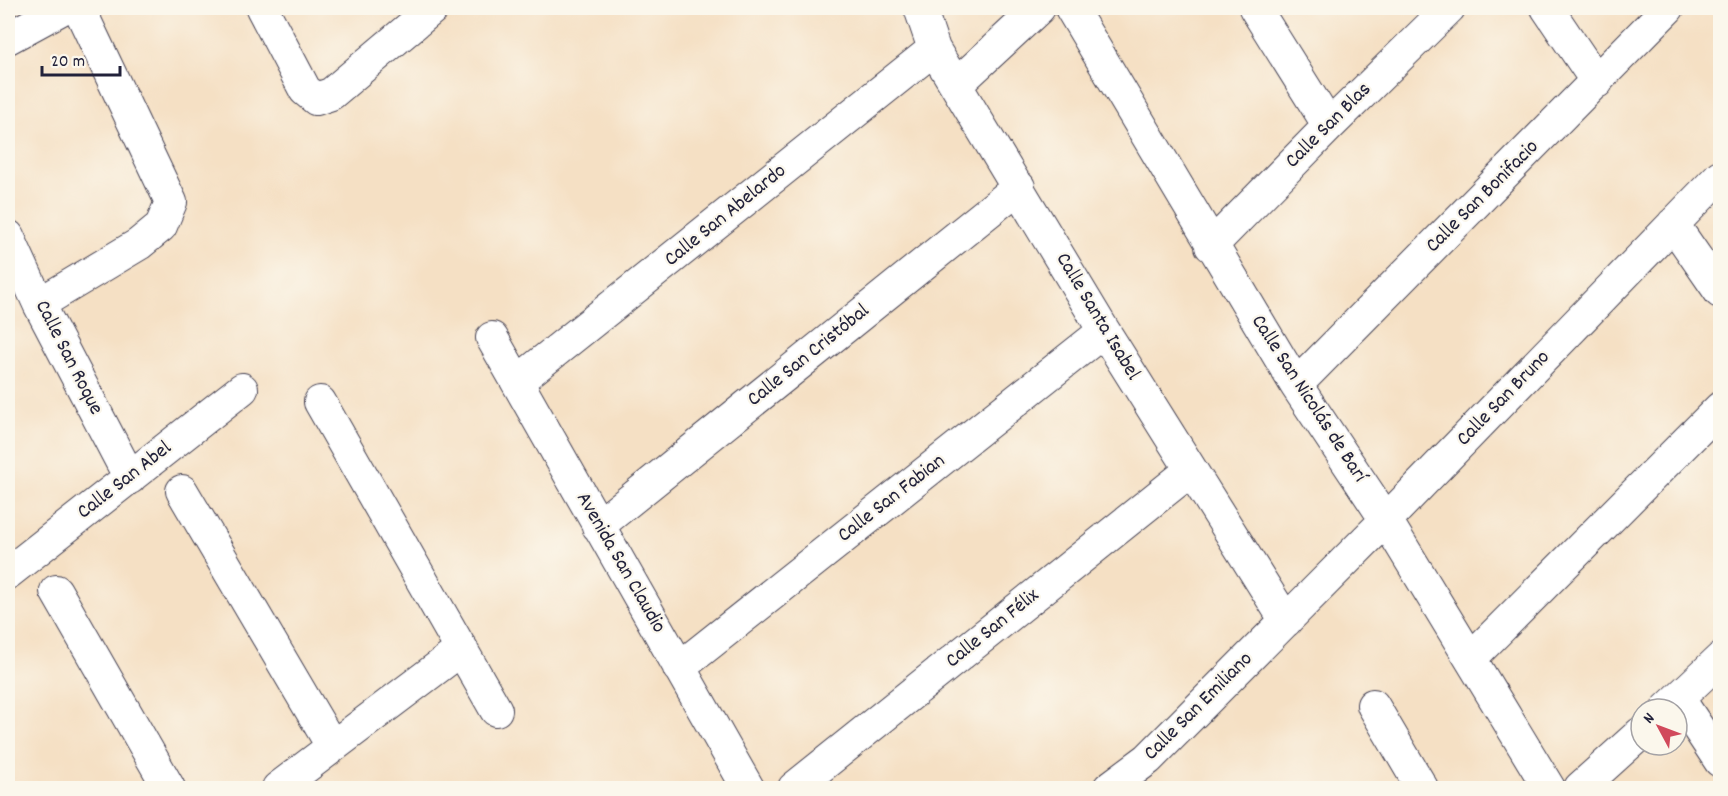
<svg xmlns="http://www.w3.org/2000/svg" width="1728" height="796" viewBox="0 0 1728 796" font-family="Dekko,sans-serif">
  <style>
    .lines { fill: none; stroke-linecap: round; stroke-linejoin: round }
    .minor-casing { stroke: #423e50; stroke-width: 34 }
    .minor { stroke: #fff; stroke-width: 32 }
    .labels { text-anchor: middle; dominant-baseline: central; stroke-width: 4.5; stroke-linejoin: round; paint-order: stroke }
    .street-label { font-size: 21px; fill: #22223b; stroke: #fbf7ec }
  </style>
  <rect width="100%" height="100%" fill="#fbf7ec"/>
  <filter id="ink" filterUnits="userSpaceOnUse"><feTurbulence type="fractalNoise" baseFrequency=".0167" numOctaves="2"/><feDisplacementMap in="SourceGraphic" scale="12" xChannelSelector="R" yChannelSelector="G"/><feConvolveMatrix kernelMatrix="1 2 1 2 8 2 1 2 1" color-interpolation-filters="sRGB"/></filter>
  <filter id="wash" filterUnits="userSpaceOnUse"><feTurbulence type="fractalNoise" baseFrequency=".008" numOctaves="4" result="noise"/><feDisplacementMap in="SourceGraphic" scale="24" xChannelSelector="R" yChannelSelector="G"/><feGaussianBlur stdDeviation="1.35" result="paint"/><feColorMatrix in="noise" values="0 0 0 0 0 0 0 0 0 0 0 0 0 0 0 0 0 1.4 0 .05"/><feComposite in="paint" operator="in"/></filter>
  <g filter="url(#wash)">
    <rect width="100%" height="100%" fill="#f5e0c4"/>
  </g>
  <g filter="url(#ink)">
    <g class="lines">
      <g class="minor-casing">
        <path id="minor" d="M262,8L305,90L316,99L331,94L433,8
          M920,8L934,49L1104,331L1286,621
          M1071,8L1296,385L1386,520L1549,788
          M1255,8L1329,126
          M1547,8L1597,82
          M8,38L63,8
          M957,84L1039,8
          M1673,224L1720,292
          M8,236L39,304L130,478
          M1211,246L1329,126L1449,8
          M39,304L139,244L161,226L171,202L79,8
          M492,338L748,788
          M517,382L934,49
          M1296,385L1668,8
          M320,402L496,710
          M182,491L332,746
          M598,526L1019,187
          M8,573L242,389
          M56,591L169,788
          M1471,658L1720,408
          M679,668L1104,331
          M1679,699L1720,761
          M1373,705L1422,788
          M1667,709L1720,659
          M278,788L462,649
          M794,788L1191,470
          M1109,788L1148,759L1386,520L1720,176
          M1580,788L1641,733"/>
      </g>
      <use href="#minor" class="minor"/>
    </g>
  </g>
  <g class="labels">
    <g class="street-label">
      <text transform="translate(1329 126) rotate(-45)">Calle San Blas</text>
      <text transform="translate(1483 197) rotate(-45)">Calle San Bonifacio</text>
      <text transform="translate(726 216) rotate(-39)">Calle San Abelardo</text>
      <text transform="translate(1097 317) rotate(59)">Calle Santa Isabel</text>
      <text transform="translate(809 356) rotate(-39)">Calle San Cristóbal</text>
      <text transform="translate(68 358) rotate(63)">Calle San Roque</text>
      <text transform="translate(1308 399) rotate(57)">Calle San Nicolás de Barí</text>
      <text transform="translate(1504 399) rotate(-46)">Calle San Bruno</text>
      <text transform="translate(125 481) rotate(-38)">Calle San Abel</text>
      <text transform="translate(892 499) rotate(-38)">Calle San Fabian</text>
      <text transform="translate(620 563) rotate(60)">Avenida San Claudio</text>
      <text transform="translate(993 629) rotate(-39)">Calle San Félix</text>
      <text transform="translate(1199 707) rotate(-45)">Calle San Emiliano</text>
    </g>
  </g>
  <rect width="1728" height="796" fill="none" stroke="#fbf7ec" stroke-width="30"/>
  <g transform="translate(1659 727) rotate(311)"><circle r="28" fill="#fbf7ec" stroke="#a4a2a5" stroke-width="1.5"/>
  <path d="M0-4.5L10 22L0 15L-10 22Z" fill="#d1495b"/>
  <text y="-9" font-size="16" font-weight="bold" text-anchor="middle" fill="#22223b">N</text>
  </g>
  <path d="M42 66v9h78v-9" fill="none" stroke="#22223b" stroke-width="3"/>
  <text x="51" y="66" font-size="18" fill="#22223b" stroke="#fbf7ec" stroke-width="4.5" paint-order="stroke">20 m</text>
</svg>
